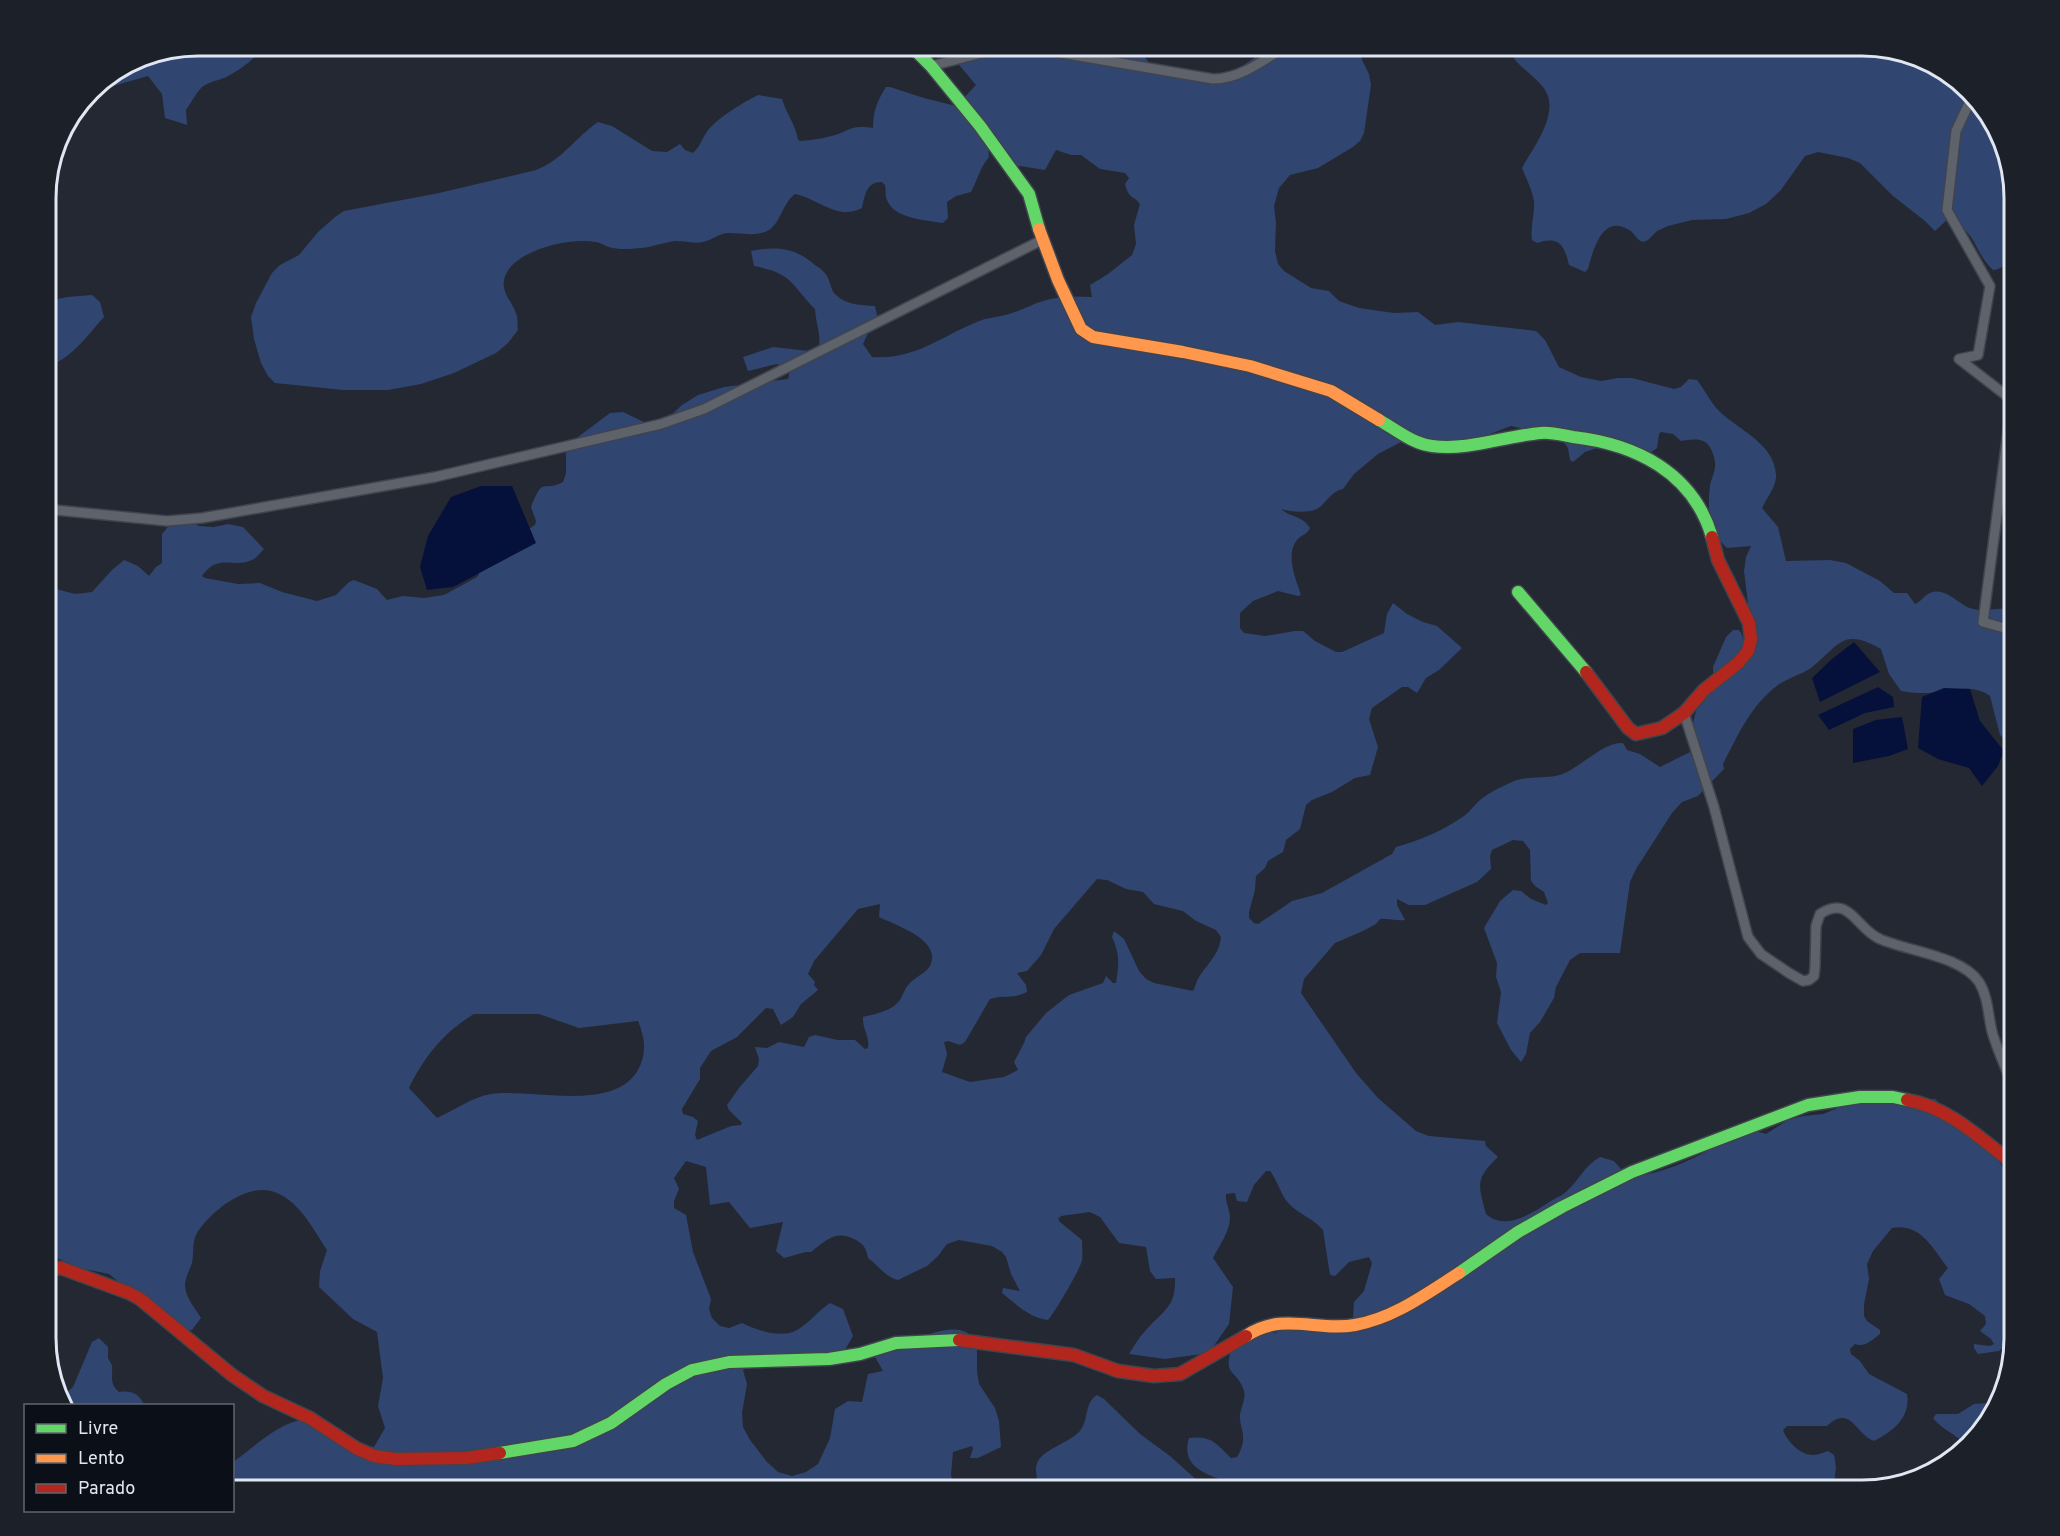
<svg xmlns="http://www.w3.org/2000/svg" width="2060" height="1536" viewBox="0 0 2060 1536" font-family="Overpass,sans-serif">
  <style>
    .forest { fill: #314571; fill-rule: evenodd }
    .water { fill: #06113b }
    .lines { fill: none; stroke-linecap: round; stroke-linejoin: round }
    .street-casing { stroke: #40444d; stroke-width: 12 }
    .fast-casing { stroke: #40444d; stroke-width: 15 }
    .slow-casing { stroke: #40444d; stroke-width: 15 }
    .jam-casing { stroke: #40444d; stroke-width: 15 }
    .street { stroke: #5e626a; stroke-width: 9 }
    .fast { stroke: #63d668; stroke-width: 12 }
    .slow { stroke: #ff974d; stroke-width: 12 }
    .jam { stroke: #b3261e; stroke-width: 12 }
    .rim { fill: none; stroke: #e0e6f2; stroke-width: 3 }
  </style>
  <rect width="100%" height="100%" fill="#232832"/>
  <path class="forest" d="M198,45H263C258,58 237,72 224,78C216,81 209,82 202,87C196,93 191,103 186,110L187,125L165,118L162,94L148,76L99,90L88,95L97,83L140,57Z
    M860,45H884L877,52L867,55Z
    M936,45H1094L1104,49L1114,45H1140L1142,53L1152,67L1195,78L1232,73L1254,58L1278,45H1360L1362,50V60L1369,74L1371,85L1364,133L1360,141L1353,147L1318,168L1290,175L1279,188L1274,206L1276,223L1275,251L1278,264L1284,271L1311,288L1329,291L1339,301L1359,308L1394,313L1418,312L1435,325L1458,322L1536,331L1545,340L1559,367L1581,377L1601,381L1618,378H1632L1674,389L1681,387L1689,379L1697,380C1704,389 1710,401 1718,410C1737,429 1774,443 1776,474C1777,486 1767,497 1762,508L1778,527L1786,561L1830,560L1846,563L1880,581L1894,593H1907L1915,604C1921,602 1923,596 1930,593C1946,586 1959,606 1973,609C1985,612 2001,607 2015,609V748L2000,735L1990,696C1969,681 1944,694 1920,693C1914,693 1907,692 1901,691L1889,674L1881,649C1842,627 1840,645 1811,668C1800,675 1788,678 1778,685C1751,705 1738,735 1723,764L1724,769L1698,796L1682,802L1672,813L1636,869L1630,882L1620,953H1580L1570,960L1556,987L1554,998L1540,1022L1530,1033L1526,1054L1521,1062L1511,1050L1497,1023L1501,992L1496,977L1497,963L1484,928L1500,901L1513,890L1521,891L1531,899L1546,905L1548,903L1544,892L1535,886L1531,881L1530,850L1523,841L1513,840L1492,850L1490,856L1491,869L1477,882L1425,905H1409L1397,899V905L1405,920C1395,921 1387,918 1380,919L1376,924L1363,931L1335,943L1304,979L1301,993L1356,1073L1378,1098L1416,1131L1429,1136L1485,1141L1486,1146L1498,1157C1475,1179 1478,1184 1486,1214C1505,1232 1534,1212 1551,1201C1556,1198 1563,1195 1567,1191C1580,1179 1584,1166 1600,1157L1614,1161L1627,1176C1650,1177 1677,1166 1698,1156C1720,1146 1740,1125 1766,1134L1788,1120L1803,1116L1823,1114L1860,1099H1935L1982,1141L2015,1182V1338L1999,1351L1978,1354L1974,1348V1344L1990,1346L1994,1344L1991,1339L1980,1331L1986,1324L1985,1316L1969,1304L1945,1295L1939,1279L1948,1268C1932,1248 1921,1223 1892,1228L1873,1251L1867,1264L1869,1279L1864,1304V1316L1867,1321L1880,1330V1334C1872,1340 1865,1348 1855,1344L1850,1349L1851,1354L1860,1361L1869,1374L1907,1394C1911,1417 1893,1432 1874,1441C1855,1434 1851,1404 1827,1426H1787L1783,1430C1787,1441 1800,1455 1813,1455C1817,1455 1823,1453 1828,1451L1834,1455L1836,1467L1833,1491H1232L1229,1482C1207,1475 1180,1467 1189,1438C1211,1435 1216,1443 1231,1458L1237,1457C1240,1452 1243,1445 1243,1439C1244,1431 1239,1423 1240,1415C1241,1407 1246,1399 1244,1391C1237,1368 1222,1377 1232,1348L1267,1328L1275,1333L1293,1324L1350,1322L1353,1318L1354,1302L1364,1291L1372,1263L1369,1257L1349,1262L1335,1276L1330,1275L1323,1230C1314,1219 1299,1214 1289,1204C1280,1194 1278,1181 1270,1171H1266L1254,1185L1247,1202L1237,1201L1235,1193L1226,1194C1225,1202 1230,1209 1230,1218C1230,1231 1219,1246 1213,1258L1233,1287L1229,1324L1209,1353L1165,1359L1129,1354C1134,1346 1139,1337 1146,1330C1163,1310 1176,1308 1175,1278L1156,1279L1150,1271L1146,1247L1119,1243L1100,1217L1090,1212L1061,1216L1058,1219L1060,1222L1082,1240C1082,1246 1083,1254 1082,1260C1081,1268 1054,1314 1048,1320C1029,1318 1016,1304 1002,1293L1003,1288L1020,1291L1011,1274L1006,1257L1002,1252L992,1246L959,1240L947,1244L938,1256L927,1266L898,1280C884,1276 880,1267 868,1258C866,1248 864,1244 854,1239C836,1230 826,1240 811,1252H806L784,1258L776,1251L783,1222L750,1228L729,1202L710,1205L706,1167L686,1161L674,1178L679,1189L674,1201V1208L686,1215L693,1252L711,1299L709,1309L712,1318L720,1326L729,1328L742,1323C757,1330 781,1339 797,1330C809,1323 818,1311 830,1303L843,1309L853,1336L845,1350L755,1363L743,1370L747,1384L742,1413L743,1427L750,1440L767,1462L778,1472L792,1476L806,1472L818,1464L830,1438L835,1409L848,1401L862,1402L868,1374L883,1371L875,1357L890,1348L895,1343L906,1349C918,1336 949,1324 966,1332C970,1334 974,1339 977,1342V1371L979,1384L995,1408L999,1421L1001,1447L978,1458H970L973,1448L972,1446L953,1452L951,1475L955,1491H722L723,1486C709,1476 695,1478 682,1491H233V1462C257,1446 291,1408 324,1423C335,1428 344,1439 356,1443C361,1445 368,1446 374,1447L385,1428L378,1406L383,1378L377,1332L353,1319L319,1287L320,1271L327,1250C313,1229 298,1198 271,1191C245,1184 208,1213 196,1235C192,1243 194,1254 192,1263C190,1269 185,1278 185,1285C185,1297 195,1308 201,1318L192,1330L180,1332L109,1274L80,1268L54,1257L45,1259V586L75,594L92,592L112,570L124,560L138,566L149,576L156,567L162,563V534L171,523L186,519L199,526L214,527L228,524L243,527L264,549C261,552 257,557 254,559C234,570 219,552 202,576L205,578L238,584L260,583L282,592L317,601L336,595L349,582L354,580L377,589L387,600L403,596L424,598L444,595L477,577L492,552L535,525L536,521L531,507C544,475 541,493 563,482L566,473V453L570,443L610,413L623,412L646,423L667,419L682,405L698,395L724,387L788,379L790,371L777,364L748,371L743,357L773,347L818,352C822,334 816,326 815,309C791,284 792,273 754,266L751,251C776,246 795,247 815,265C820,268 826,273 828,278C831,284 831,291 836,295C846,305 861,305 875,306L878,320L869,331L863,344L872,357C919,360 944,333 985,319C994,317 1003,316 1012,313C1023,310 1032,304 1043,301C1059,296 1076,296 1092,297L1090,285L1108,274L1132,255L1136,244L1134,225L1140,204C1134,195 1129,200 1125,184L1129,178L1125,173L1100,169L1081,155H1071L1056,150L1045,170L1020,166L1007,170L976,121L988,148L989,157C979,169 978,179 971,192L956,196L947,202L948,218L943,223C926,220 894,219 887,200C885,196 886,190 885,185L882,182C866,182 865,195 862,208C838,221 819,199 795,194C782,204 781,222 769,230C758,237 742,233 729,233C719,233 713,240 703,242C696,244 685,241 676,241C664,242 653,247 641,248C631,249 618,250 609,247C605,246 601,243 596,242C571,237 518,249 506,274C498,291 513,301 517,316C518,321 517,326 518,330L508,343L496,353L454,373L421,384L388,390H343L275,383L268,376L261,363L254,339L251,317L256,303L272,273L280,265L299,255L318,232L335,217L344,211L439,193L536,170C562,160 575,138 598,122L612,126L652,151L667,152L680,144L685,150L693,153C701,146 702,137 709,129C719,117 744,102 758,95L782,99C786,113 796,125 798,140L801,141C811,140 821,139 831,136C850,132 848,124 873,128C873,111 877,101 886,87H890L924,98L956,106L976,85L960,66ZM1511,426L1559,436L1568,448L1570,460L1573,462L1585,452L1597,448L1650,453L1657,448L1659,434L1661,432L1673,434L1681,441C1688,440 1698,438 1705,442C1710,444 1715,457 1715,463C1716,470 1711,479 1710,486C1707,509 1709,532 1727,548L1751,546L1746,557L1744,571L1752,637L1734,670C1739,657 1749,642 1739,630H1733L1726,637L1713,667L1714,689L1696,711L1693,723L1700,771L1696,768L1690,752L1660,767L1640,754L1627,750L1623,743C1606,741 1583,764 1567,772C1550,781 1530,774 1512,782C1503,786 1492,791 1484,797C1476,802 1471,811 1464,816C1444,830 1419,841 1396,847L1392,854L1322,893L1292,901L1258,924L1254,923L1249,918V912L1255,890L1256,876L1265,868L1268,861L1283,852L1286,840L1300,829L1306,805L1312,800L1332,792L1355,778L1370,775L1378,747L1369,719L1372,708L1402,687H1408L1417,693L1426,678L1439,670L1462,648L1437,626L1423,622L1407,614L1393,603L1387,614L1384,633L1342,652H1336L1315,641L1303,631H1295L1265,636L1244,633L1240,628V613L1253,601L1278,591L1298,596L1301,595C1296,580 1285,555 1297,540C1301,535 1307,535 1310,528C1302,515 1291,518 1281,509C1291,512 1311,514 1320,507C1328,500 1332,491 1343,489L1354,474L1378,454L1403,441L1459,446ZM1097,879L1107,880L1126,889L1143,892L1154,904L1183,911L1196,921L1216,930L1221,937C1219,955 1208,963 1199,977C1196,981 1196,986 1193,991L1154,983L1146,979L1139,971L1124,939L1114,931L1112,937C1120,954 1119,965 1116,983H1113L1106,976L1103,983L1069,995L1046,1013L1026,1037L1024,1043L1014,1062L1018,1070L1004,1077L970,1082L942,1072L947,1054L944,1042L948,1041L960,1045L965,1042L990,999C1005,994 1011,1000 1027,992L1026,985L1017,973L1027,971L1041,955L1054,929ZM880,904L879,917C895,925 943,940 930,966C926,973 915,977 909,984C905,988 903,995 900,1000C892,1011 875,1014 863,1017C862,1028 870,1037 868,1048L865,1049L855,1040H838L815,1035L809,1037L804,1047L779,1042L767,1048L755,1047L759,1059L758,1066L739,1088L727,1105L729,1110L742,1123L741,1125L731,1126L697,1140L695,1135L698,1121L693,1117L683,1114L682,1109L700,1079V1068L711,1051L737,1037L766,1008L773,1009L781,1025L793,1017L801,1004L818,990L814,985L815,982L808,974L814,961L858,909ZM474,1014H539L579,1028L638,1021C645,1037 647,1054 638,1070C613,1113 533,1088 491,1094C472,1097 455,1110 437,1118L409,1088C424,1057 444,1032 474,1014Z
    M1506,45H1862L1912,53L1955,77L1999,131L2015,198V252C2005,258 2007,269 1993,270C1973,252 1978,230 1947,220L1935,231L1925,221L1893,196L1860,163L1848,158L1818,152L1805,156L1781,190L1766,204L1749,213L1726,219L1692,220L1668,226L1657,231L1648,240L1643,242C1636,240 1635,233 1629,230C1602,213 1593,251 1588,269L1585,272L1569,265C1564,244 1559,236 1537,243L1532,240C1530,227 1535,214 1534,201C1532,190 1526,178 1522,168C1534,146 1562,111 1543,87C1535,77 1524,70 1516,61C1512,56 1509,50 1506,45Z
    M92,295L100,302L104,317C86,337 72,359 45,367V302L67,297Z
    M99,1338L108,1347V1358L112,1365C113,1377 109,1383 119,1392C131,1390 140,1394 144,1405H61L59,1399L73,1387L92,1342Z
    M1097,1395L1104,1399L1140,1434L1170,1456L1209,1491H1040C1038,1482 1034,1472 1037,1463C1042,1450 1068,1443 1079,1432C1089,1422 1084,1402 1097,1395Z
    M1999,1402L1983,1431L1966,1446C1957,1434 1942,1430 1933,1418L1936,1414H1958L1974,1404Z"/>
  <path class="water" d="M481,486H512L536,543L453,587L427,590L420,567L428,536L451,497Z
    M1854,642L1880,672L1820,702L1812,678L1832,659Z
    M1878,687L1893,697L1894,707L1865,713L1829,730L1818,715Z
    M1944,688L1970,689L1980,721L2004,751L1998,766L1982,786L1969,768L1938,759L1918,748L1922,697Z
    M1902,717L1908,749L1889,756L1853,763V729L1876,720Z"/>
  <g class="lines">
    <g class="street-casing">
      <path id="street" d="M931,66L982,53L1012,49L1044,50L1213,79C1241,79 1265,59 1288,45
        M1972,97L1956,131L1947,210L1990,286L1978,355L1959,359L2012,400L1983,622L2015,631
        M45,509L167,521L202,518L435,477L661,424L704,409L1042,240
        M1684,713L1714,807L1748,937L1761,954L1789,973L1803,981L1809,980L1814,976L1815,967L1816,926L1820,914C1850,894 1856,929 1880,939C1907,951 1962,956 1979,982C1989,998 1988,1019 1993,1035C1999,1054 2008,1073 2015,1091"/>
    </g>
    <g class="fast-casing">
      <path id="fast" d="M910,45L931,66L980,126L1029,194L1039,229
        M1379,420C1395,429 1413,444 1432,446C1468,451 1505,436 1541,433C1551,432 1562,435 1573,437C1635,444 1693,472 1712,537
        M1518,592L1586,672
        M1459,1273L1518,1232L1562,1207L1632,1172L1808,1105L1860,1097H1893L1907,1100
        M500,1453L573,1441L611,1423L666,1384L692,1370L729,1362L829,1359L860,1354L896,1343L959,1340"/>
    </g>
    <g class="slow-casing">
      <path id="slow" d="M1039,229L1058,280L1081,329L1093,337L1183,352L1250,366L1331,391L1379,420
        M1246,1336C1283,1311 1317,1332 1355,1325C1394,1318 1426,1294 1459,1273"/>
    </g>
    <g class="jam-casing">
      <path id="jam" d="M1586,672L1628,728L1636,734L1662,728L1684,713L1704,690L1738,663L1748,651L1751,639L1749,623L1718,560L1712,537
        M1907,1100C1949,1107 1982,1140 2015,1165
        M45,1269L61,1268L129,1293L140,1299L232,1375L263,1396L310,1418L356,1448L374,1456L396,1459L466,1458L500,1453
        M959,1340L1074,1355L1118,1371L1154,1376L1180,1374L1246,1336"/>
    </g>
    <use href="#street" class="street"/>
    <use href="#fast" class="fast"/>
    <use href="#slow" class="slow"/>
    <use href="#jam" class="jam"/>
  </g>
  <path d="M0 0H2060V1536H0ZM198 56H1862A142 142 0 0 1 2004 198V1338A142 142 0 0 1 1862 1480H198A142 142 0 0 1 56 1338V198A142 142 0 0 1 198 56Z" fill="#1c2029" fill-rule="evenodd"/>
  <path class="rim" d="M198 56H1862A142 142 0 0 1 2004 198V1338A142 142 0 0 1 1862 1480H198A142 142 0 0 1 56 1338V198A142 142 0 0 1 198 56Z"/>
  <rect x="24" y="1404" width="210" height="108" fill="#0b0f17" stroke="#60656f" stroke-width="1.5"/>
  <rect x="36" y="1424" width="30" height="9" fill="#63d668" stroke="#60656f" stroke-width="1.5"/>
  <text x="78" y="1434" font-size="18" fill="#e0e6f2">Livre</text>
  <rect x="36" y="1454" width="30" height="9" fill="#ff974d" stroke="#60656f" stroke-width="1.5"/>
  <text x="78" y="1464" font-size="18" fill="#e0e6f2">Lento</text>
  <rect x="36" y="1484" width="30" height="9" fill="#b3261e" stroke="#60656f" stroke-width="1.5"/>
  <text x="78" y="1494" font-size="18" fill="#e0e6f2">Parado</text>
</svg>
